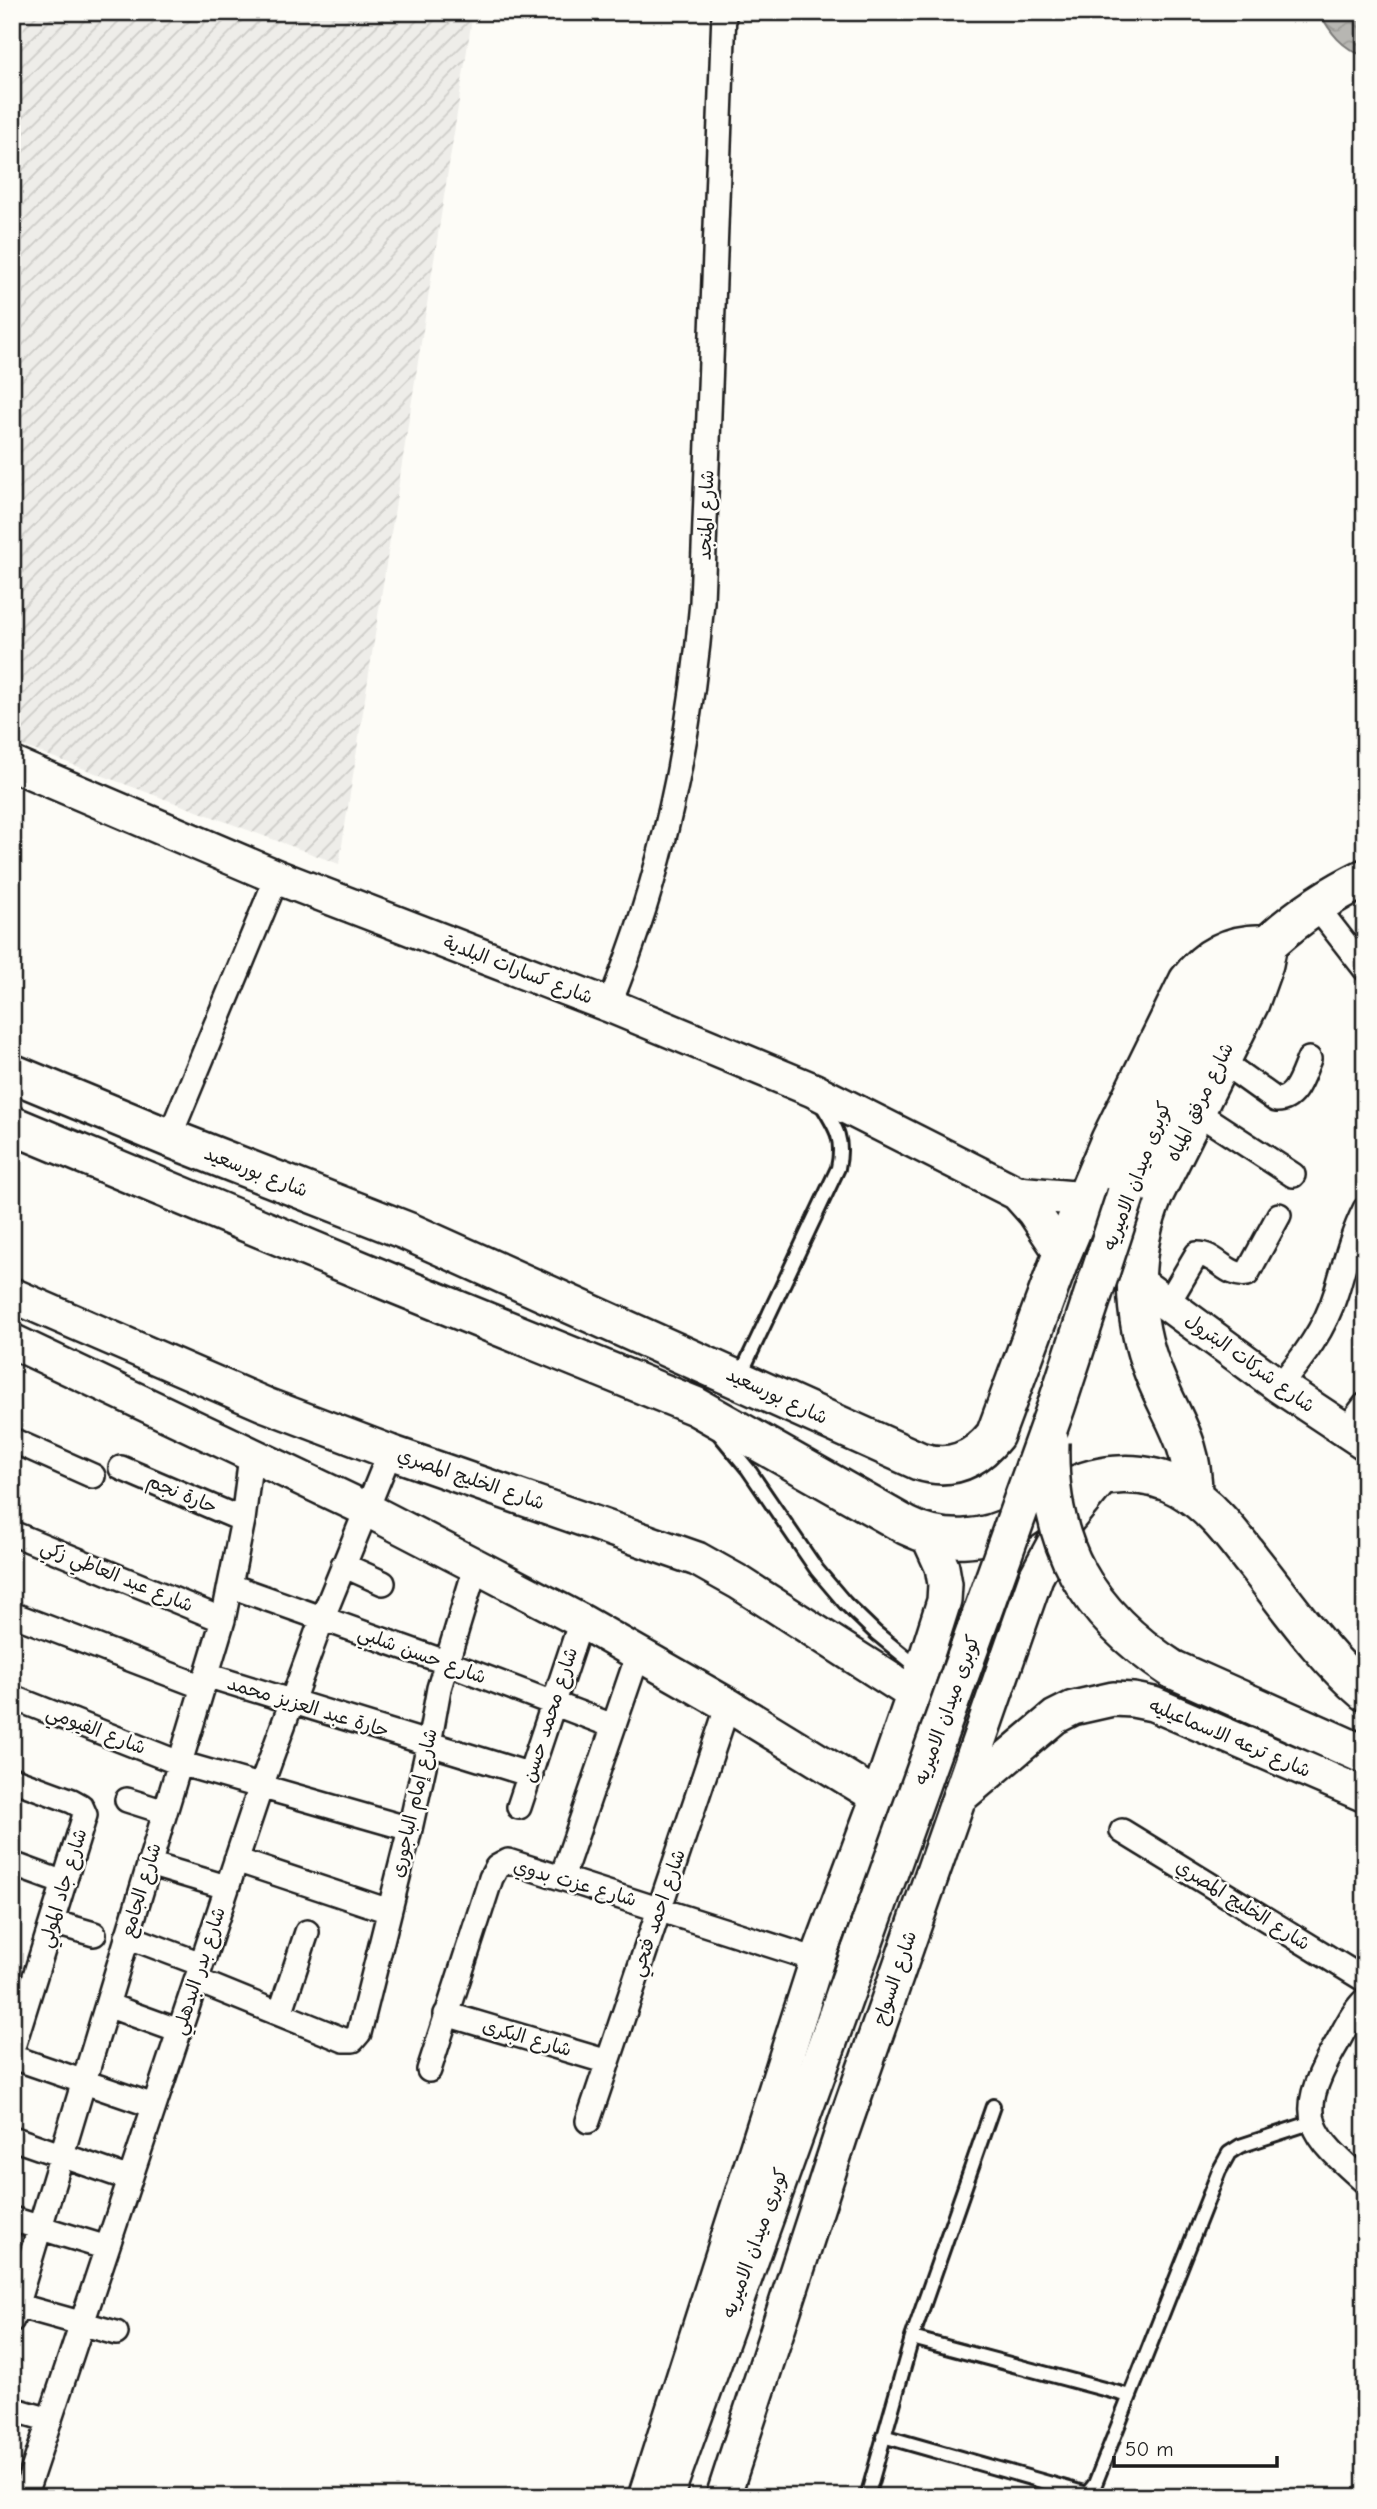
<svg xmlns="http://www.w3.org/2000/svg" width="1377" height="2509" viewBox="0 0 1377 2509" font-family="'Comic Neue','Playpen Sans Arabic',sans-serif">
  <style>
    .industrial { fill: url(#industrial-furrows) }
    .water { fill: url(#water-waves); stroke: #797876; stroke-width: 2 }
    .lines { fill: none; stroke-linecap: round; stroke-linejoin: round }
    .lane-casing { stroke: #1c1c1c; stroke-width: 18 }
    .street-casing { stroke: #1c1c1c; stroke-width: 28 }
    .secondary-casing { stroke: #1c1c1c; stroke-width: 38 }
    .primary-casing { stroke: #1c1c1c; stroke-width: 42 }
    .lane { stroke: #fdfcf7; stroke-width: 12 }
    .street { stroke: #fdfcf7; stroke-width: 23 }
    .secondary { stroke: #fdfcf7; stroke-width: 33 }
    .primary { stroke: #fdfcf7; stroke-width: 37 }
    .primary-bridge-casing { stroke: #1c1c1c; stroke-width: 42; stroke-linecap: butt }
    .primary-bridge { stroke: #fdfcf7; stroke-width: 37 }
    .labels { text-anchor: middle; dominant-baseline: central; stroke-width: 5; stroke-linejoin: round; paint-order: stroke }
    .street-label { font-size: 19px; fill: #1c1c1c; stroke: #fdfcf7 }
  </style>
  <defs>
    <pattern id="industrial-furrows" width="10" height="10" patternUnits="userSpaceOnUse" patternTransform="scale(1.75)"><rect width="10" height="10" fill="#eeede9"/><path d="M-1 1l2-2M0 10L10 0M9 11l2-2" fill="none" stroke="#cccbc7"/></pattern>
    <pattern id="water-waves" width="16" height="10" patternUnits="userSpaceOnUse" patternTransform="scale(1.75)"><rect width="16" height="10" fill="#b7b6b2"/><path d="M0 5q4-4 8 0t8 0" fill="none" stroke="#9d9c98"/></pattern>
  </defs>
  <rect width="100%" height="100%" fill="#fdfcf7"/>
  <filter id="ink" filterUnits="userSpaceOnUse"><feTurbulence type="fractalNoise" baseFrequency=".0143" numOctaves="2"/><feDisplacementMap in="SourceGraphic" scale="14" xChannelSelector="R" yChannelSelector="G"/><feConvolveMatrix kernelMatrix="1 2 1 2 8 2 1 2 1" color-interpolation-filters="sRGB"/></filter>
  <g filter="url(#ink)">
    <path class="industrial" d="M26,12H473L339,864L12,742V106Z"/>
    <path class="water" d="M1319,12H1365V56C1342,49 1330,32 1319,12Z"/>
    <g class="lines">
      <g class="lane-casing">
        <path id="lane" d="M739,1378L838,1168C844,1140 837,1129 822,1105
          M720,1435L748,1469L817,1570L845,1603L876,1633L909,1660L923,1667
          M912,2338L1130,2396
          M883,2436L1087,2494
          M867,2497L912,2338L993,2106
          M1081,2497L1087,2494L1095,2484L1219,2171L1229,2153L1240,2146L1313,2122"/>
      </g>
      <g class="street-casing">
        <path id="street" d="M1316,906L1365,969
          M609,1005C663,875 690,742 702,602L724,12
          M1220,1060L1276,1100C1296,1101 1302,1075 1309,1059
          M1195,1111L1293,1175
          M169,1138L277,877
          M1168,1303L1197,1254C1215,1253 1228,1278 1247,1274L1279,1215
          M1279,1386C1303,1358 1325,1329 1336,1293C1345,1263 1351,1237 1365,1209
          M1346,1430L1365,1405
          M12,1440L93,1476
          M121,1468L243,1520
          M12,1533L223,1620
          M343,1565L383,1583
          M231,1586L445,1662L613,1726
          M12,1614L203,1687
          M206,1675L531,1775
          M12,1697L179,1763L410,1829
          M12,1779L72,1801L81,1806L85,1815L12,2050
          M127,1800L165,1812
          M519,1807L581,1621
          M1122,1831L1365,1980
          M236,1860L389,1911
          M12,1864L64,1883
          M149,1864L226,1887
          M562,1877L638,1655
          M52,1922L94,1934
          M127,1936L201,1964
          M196,1980L344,2040H353L359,2033L410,1829L429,1744L439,1688L476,1566
          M1365,2000C1351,2013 1343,2034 1333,2050C1294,2119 1311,2134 1365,2182
          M107,2005L179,2031
          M280,2014L307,1932
          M446,2014L608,2062
          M12,2057L154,2106
          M429,2070L491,1878L497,1867L508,1861L817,1960
          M588,2121L728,1705
          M12,2138L130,2179
          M12,2219L107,2248
          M12,2304L116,2333
          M12,2320L223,1620L243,1520L251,1456
          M12,2409L50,2420
          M24,2497L261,1786L322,1619L390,1452"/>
      </g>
      <g class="secondary-casing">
        <path id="secondary" d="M12,764L277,877L609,1005L813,1090L1017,1193L1085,1199
          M1017,1193L1034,1212L1062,1254
          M1136,1281L1279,1386L1365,1443
          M12,1295L266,1405L390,1452L697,1559L740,1583L913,1694
          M12,1341L366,1509L476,1566L581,1621L728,1705L878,1797
          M959,1798L1055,1717L1073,1708L1113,1699L1133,1700L1153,1704L1365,1795
          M645,2497L817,1960L878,1797L923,1667L944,1601L945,1584L942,1567L928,1536
          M723,2497L842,2132L1036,1577L1065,1523L1103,1477"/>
      </g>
      <g class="primary-casing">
        <path id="primary" d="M12,1073L169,1138L407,1231L919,1461C950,1471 974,1461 995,1435L1062,1254L1110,1140L1188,981C1208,954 1234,942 1268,944
          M12,1125L394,1284L695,1406L907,1526C943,1544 983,1542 1019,1522C1036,1512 1049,1498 1067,1489C1100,1471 1146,1469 1180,1488C1209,1504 1231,1533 1251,1559C1287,1604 1321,1655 1365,1692
          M1126,1194C1149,1138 1171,1080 1201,1027C1238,963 1298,910 1365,878
          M1193,1495C1193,1440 1173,1422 1154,1374C1131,1317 1130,1252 1154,1195L1250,1003L1264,964L1268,944
          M1172,1669L1365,1755
          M664,2497L861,1950"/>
      </g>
      <use href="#lane" class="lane"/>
      <use href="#street" class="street"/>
      <use href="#secondary" class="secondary"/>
      <use href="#primary" class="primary"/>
      <g class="primary-bridge-casing">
        <path id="primary-bridge" d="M1050,1442C1047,1545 1087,1614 1172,1669
          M861,1950L1056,1407L1126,1194"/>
      </g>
      <use href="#primary-bridge" class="primary-bridge"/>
    </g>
  </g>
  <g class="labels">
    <g class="street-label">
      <text transform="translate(706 515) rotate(-88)">شارع المنجد</text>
      <text transform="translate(518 970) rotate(21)">شارع كسارات البلدية</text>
      <text transform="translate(1200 1102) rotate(-64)">شارع مرفق المياه</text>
      <text transform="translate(256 1172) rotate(21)">شارع بورسعيد</text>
      <text transform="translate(1137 1176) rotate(-69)">كوبرى ميدان الاميريه</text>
      <text transform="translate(1250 1363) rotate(36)">شارع شركات البترول</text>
      <text transform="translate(777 1396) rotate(25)">شارع بورسعيد</text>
      <text transform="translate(471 1479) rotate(19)">شارع الخليج المصري</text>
      <text transform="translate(182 1494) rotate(23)">حارة نجم</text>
      <text transform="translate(117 1576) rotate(22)">شارع عبد العاطي زكي</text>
      <text transform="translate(422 1655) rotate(20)">شارع حسن شلبي</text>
      <text transform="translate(308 1707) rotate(17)">حارة عبد العزيز محمد</text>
      <text transform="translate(947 1710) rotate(-70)">كوبرى ميدان الاميريه</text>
      <text transform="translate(550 1715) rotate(-72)">شارع محمد حسن</text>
      <text transform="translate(96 1730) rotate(21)">شارع الفيومي</text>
      <text transform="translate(1230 1738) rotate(23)">شارع ترعه الاسماعيليه</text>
      <text transform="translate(414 1803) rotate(-77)">شارع إمام الباجورى</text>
      <text transform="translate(575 1883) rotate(16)">شارع عزت بدوي</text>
      <text transform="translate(63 1888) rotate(-73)">شارع جاد المولي</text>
      <text transform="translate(141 1890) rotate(-73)">شارع الجامع</text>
      <text transform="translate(1243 1905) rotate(32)">شارع الخليج المصري</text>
      <text transform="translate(658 1913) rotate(-71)">شارع احمد فتحي</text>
      <text transform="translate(199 1971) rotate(-72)">شارع بدر البدهلي</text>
      <text transform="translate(895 1978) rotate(-71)">شارع السواح</text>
      <text transform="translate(527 2038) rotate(16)">شارع البكرى</text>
      <text transform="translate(755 2243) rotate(-70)">كوبرى ميدان الاميريه</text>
    </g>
  </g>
  <rect width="1377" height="2509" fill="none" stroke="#fdfcf7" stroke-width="42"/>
  <rect x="21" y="21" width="1335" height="2467" fill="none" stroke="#1c1c1c" stroke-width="2.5" filter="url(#ink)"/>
  <path d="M1114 2456v10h163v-10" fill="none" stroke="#1c1c1c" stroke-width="3.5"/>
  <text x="1125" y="2456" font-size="21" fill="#1c1c1c" stroke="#fdfcf7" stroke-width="5" paint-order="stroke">50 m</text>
</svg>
